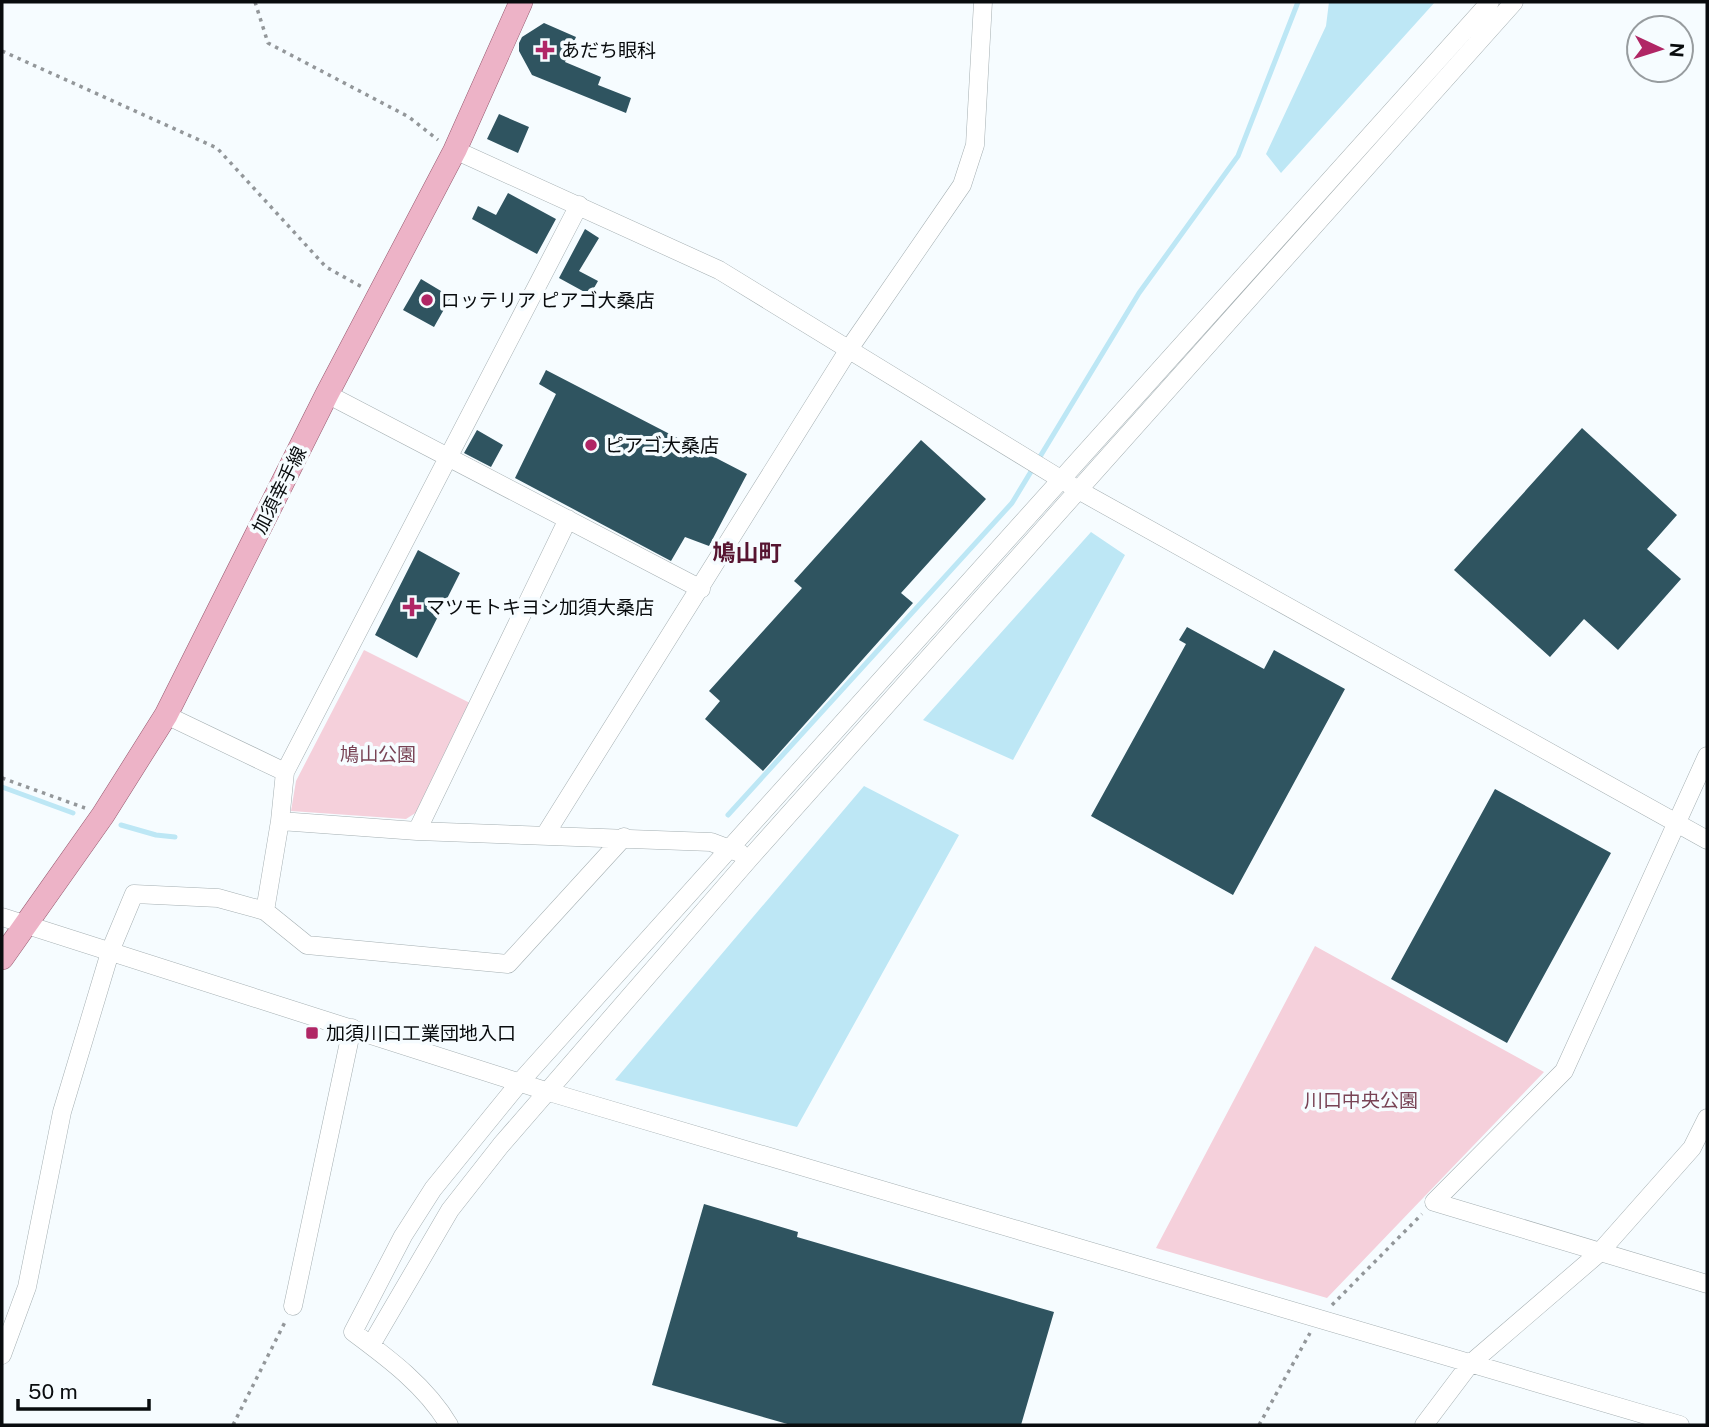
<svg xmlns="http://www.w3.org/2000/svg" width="1709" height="1427" viewBox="0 0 1709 1427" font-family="'Public Sans','Noto Sans JP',sans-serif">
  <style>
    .green { fill: #f5d0db }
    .water { fill: #bde7f5 }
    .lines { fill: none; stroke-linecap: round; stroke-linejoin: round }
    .stream { stroke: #bde7f5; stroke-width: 5 }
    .building { fill: #2f5460 }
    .minor-casing { stroke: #a5afb2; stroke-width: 19 }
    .major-casing { stroke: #95586e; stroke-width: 24 }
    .path { stroke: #93979a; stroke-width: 3.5; stroke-dasharray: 3.5 5; stroke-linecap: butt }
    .minor { stroke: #fff; stroke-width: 18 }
    .major { stroke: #edb3c7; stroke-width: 23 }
    .poi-dot { fill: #b02665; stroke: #f6fcff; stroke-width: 2.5 }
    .labels { text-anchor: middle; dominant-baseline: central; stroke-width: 7; stroke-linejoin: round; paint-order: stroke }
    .poi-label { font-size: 19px; fill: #090c0e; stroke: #f6fcff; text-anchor: start }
    .street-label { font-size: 19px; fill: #090c0e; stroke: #f6fcff }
    .park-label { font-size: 19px; fill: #784355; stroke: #f6fcff }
    .quarter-label { font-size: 23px; font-weight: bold; fill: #561430; stroke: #f6fcff }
  </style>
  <rect width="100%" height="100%" fill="#f6fcff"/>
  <path class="green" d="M364,650L470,703L417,812L406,819L291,811L296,781Z
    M1315,946L1544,1072L1327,1298L1156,1248Z"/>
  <path class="water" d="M1329,2H1435L1281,173L1266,154L1326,26Z
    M1091,532L1125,555L1013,760L923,720Z
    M864,786L959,835L797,1127L615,1080Z"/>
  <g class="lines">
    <path class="stream" d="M2,787L73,813
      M728,815L1012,503L1139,293L1238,156L1298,2
      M121,825L156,835L175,837"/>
  </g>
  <path class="building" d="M544,23L576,37L565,62L601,77L598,85L631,98L626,113L532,75L519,51V43L522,37Z
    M499,114L529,127L518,153L487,139Z
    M508,193L556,219L537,254L472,219L478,206L496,215Z
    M585,229L599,238L579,271L598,281L590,295L559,278Z
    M421,279L451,297L434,327L403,310Z
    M546,370L747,474L709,546L685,537L671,561L515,478L556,394L539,384Z
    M1582,428L1677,515L1647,549L1681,579L1618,650L1584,619L1550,657L1454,570Z
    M477,430L503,445L491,467L464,453Z
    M921,440L986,499L901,593L913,603L763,771L705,719L720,701L709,691L802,588L794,581Z
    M418,550L460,573L417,658L375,635Z
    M1187,627L1264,669L1274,650L1345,689L1233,895L1091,816L1186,644L1179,640Z
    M1495,789L1611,853L1507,1043L1391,979Z
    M704,1204L798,1232L797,1237L1054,1312L1021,1425H791L652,1385Z"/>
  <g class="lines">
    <g class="minor-casing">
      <path id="minor" d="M455,150L719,270L1080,491L1707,840
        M579,205L285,772L280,821L417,831L711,842L740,853
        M327,394L701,589
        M166,715L285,772
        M1707,756L1564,1071L1434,1202L1707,1284
        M417,831L568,519
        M545,835L849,349L962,185L975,145L983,2
        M265,911L280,821
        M2,917L549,1092L1680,1425
        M293,1306L352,1028
        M371,1345L450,1210L501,1145L749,859L1514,2
        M2,1355L27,1287L62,1112L111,949L134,894L218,898L265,911L307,945L508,964L624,837
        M449,1425C426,1386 388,1358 353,1332L403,1236L433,1189L520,1082L1490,2
        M1424,1425L1470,1364L1599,1253L1692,1148L1707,1118"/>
    </g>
    <g class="major-casing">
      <path id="major" d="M2,958L103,815L166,715L327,394L455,150L521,2"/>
    </g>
    <path class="path" d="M255,2L268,43L409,117L438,140
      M2,51L217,148L326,267L362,287
      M2,778L85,808
      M1332,1305L1422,1214
      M233,1425L286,1320
      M1259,1425L1310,1333"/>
    <use href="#minor" class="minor"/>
    <use href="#major" class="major"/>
  </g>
  <g class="poi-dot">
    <path d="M541.5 39.5h7v7h7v7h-7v7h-7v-7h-7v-7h7z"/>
    <circle cx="427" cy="300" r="7"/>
    <circle cx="591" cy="445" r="7"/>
    <path d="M408.5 596.5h7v7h7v7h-7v7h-7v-7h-7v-7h7z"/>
    <rect x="305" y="1026" width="14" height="14" rx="3.5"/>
  </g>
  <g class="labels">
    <g class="poi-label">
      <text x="561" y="50">あだち眼科</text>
      <text x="441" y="300">ロッテリア ピアゴ大桑店</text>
      <text x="605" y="445">ピアゴ大桑店</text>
      <text x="426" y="607">マツモトキヨシ加須大桑店</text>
      <text x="326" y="1033">加須川口工業団地入口</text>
    </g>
    <g class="street-label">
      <text transform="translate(279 490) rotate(-63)">加須幸手線</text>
    </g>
    <g class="park-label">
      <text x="378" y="754">鳩山公園</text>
      <text x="1361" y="1100">川口中央公園</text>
    </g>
    <g class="quarter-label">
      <text x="747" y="552">鳩山町</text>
    </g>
  </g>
  <rect width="1709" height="1427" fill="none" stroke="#090c0e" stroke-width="7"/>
  <g transform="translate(1660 49) rotate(94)"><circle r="33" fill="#f6fcff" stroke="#979c9f" stroke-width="2"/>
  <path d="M0-5L12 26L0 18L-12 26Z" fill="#b02665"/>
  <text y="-10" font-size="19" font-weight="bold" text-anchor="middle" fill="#090c0e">N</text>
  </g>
  <path d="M18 1399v10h131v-10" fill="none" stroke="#090c0e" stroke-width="3.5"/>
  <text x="28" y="1399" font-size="21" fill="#090c0e" stroke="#f6fcff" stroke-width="5" paint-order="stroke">50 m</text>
</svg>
